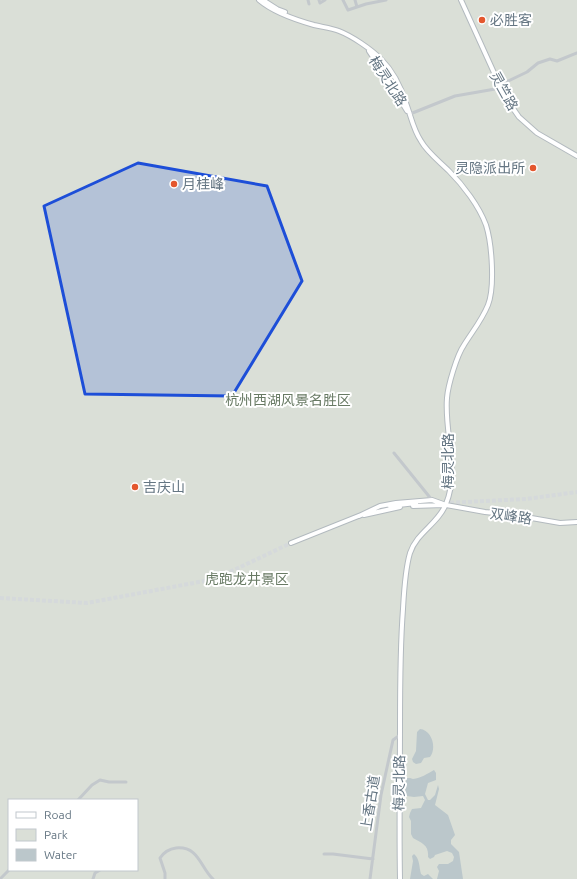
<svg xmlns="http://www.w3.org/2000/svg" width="577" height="879" viewBox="0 0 577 879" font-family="Ubuntu,'Noto Sans SC',sans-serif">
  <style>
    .green { fill: #dadfd7; fill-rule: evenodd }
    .water { fill: #bbc7cb }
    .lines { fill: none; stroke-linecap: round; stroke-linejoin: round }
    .secondary-tunnel { stroke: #d5d9db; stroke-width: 4; stroke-dasharray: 4 2; stroke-linecap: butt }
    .secondary-casing { stroke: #b3babf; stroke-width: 6 }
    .street { stroke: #c3c8cc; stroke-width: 3 }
    .secondary { stroke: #fff; stroke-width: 4 }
    .marked { fill: #1d4ed8; fill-opacity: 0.2; stroke: #1d4ed8; stroke-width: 3; stroke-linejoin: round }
    .poi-dot { fill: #e4572e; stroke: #fff; stroke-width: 1.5 }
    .labels { text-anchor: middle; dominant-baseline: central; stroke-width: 4; stroke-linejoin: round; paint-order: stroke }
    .poi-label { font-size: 14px; fill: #657683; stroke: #fff; text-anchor: start }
    .street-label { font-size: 14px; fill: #657683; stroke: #fff }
    .park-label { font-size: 14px; fill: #687a64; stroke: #fff }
  </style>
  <rect width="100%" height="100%" fill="#fafaf8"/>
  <path class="green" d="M0,0H577V879H0ZM9,800H137V870H9Z"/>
  <path class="water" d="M420,729C432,730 437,748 430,757L424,758L421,763L416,764L413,762L412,759L416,751L417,732Z
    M434,770L436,773V780L428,783L425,794L428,800H430L435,795L438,785L439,789L435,805L448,815L455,835L451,840V844L459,852L463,879H437L439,871L437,867L439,864H448L453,861L454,857L452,853L447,851L435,855L434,857L430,859L428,857C429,845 422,843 413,838L411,834V821L409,817L410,813L412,809L421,808L425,800L423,796L414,797L407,796L405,794L406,778H410L413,779C421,778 427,774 434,770Z
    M414,854C420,859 419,867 421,874L424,876L428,874L433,879H410L413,861L412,856Z"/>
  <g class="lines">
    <path class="secondary-tunnel" d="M416,503H437
      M444,503L526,499L577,492
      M0,598L87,603L215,579L291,543"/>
    <g class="secondary-casing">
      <path id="secondary" d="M259,0C273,12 296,20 314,25C322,27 331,28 339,31C352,36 371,49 381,59C393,71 401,87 406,103C411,116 413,129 421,141C427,152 439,161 449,171C463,185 479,206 486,225C492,244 495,287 488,305C482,320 472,332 464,345C457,355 448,385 447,398C444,433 460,470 446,504C438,524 417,532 410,553C405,570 404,591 403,609C400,648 400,687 400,726C400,777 399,828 400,879
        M263,0L277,9L285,12
        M461,0L505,97L519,117L537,133L577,156
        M369,51L381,69L407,111
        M390,506L416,503
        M413,506L444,505
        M364,515L400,507
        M359,516L380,506L396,503L432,500L446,505L485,512L520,516L560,523L577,522
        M291,543L361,515"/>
    </g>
    <path class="street" d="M308,0L309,4
      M319,0L320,3L325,0
      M343,0L348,10L366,4L386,0
      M355,0L357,7
      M410,114L455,96L501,88L506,82L527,72L538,63L550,59L557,61L577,53
      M394,453L432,500
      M78,800L92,785L100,780L109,782H126
      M324,854H333L373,859
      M0,879L9,870
      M93,879L95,873L100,870
      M165,879V873L160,858C164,852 168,849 176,848C199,846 200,867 213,879
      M370,879L381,795L393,740L400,735"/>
    <use href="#secondary" class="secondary"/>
  </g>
  <path class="marked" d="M138,163L267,186L302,281L232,396L85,394L44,206Z"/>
  <g class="poi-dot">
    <circle cx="482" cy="20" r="4"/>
    <circle cx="533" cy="168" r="4"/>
    <circle cx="174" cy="184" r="4"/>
    <circle cx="135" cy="487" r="4"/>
  </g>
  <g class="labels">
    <g class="poi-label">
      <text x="490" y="20">必胜客</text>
      <text x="525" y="168" text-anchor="end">灵隐派出所</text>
      <text x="182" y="184">月桂峰</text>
      <text x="143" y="487">吉庆山</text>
    </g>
    <g class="street-label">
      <text transform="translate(388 81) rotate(57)">梅灵北路</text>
      <text transform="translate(504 91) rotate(61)">灵竺路</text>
      <text transform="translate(448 461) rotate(-90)">梅灵北路</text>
      <text transform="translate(511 516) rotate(8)">双峰路</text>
      <text transform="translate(399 783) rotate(-89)">梅灵北路</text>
      <text transform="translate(370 803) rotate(-81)">上香古道</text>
    </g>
    <g class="park-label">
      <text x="288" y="400">杭州西湖风景名胜区</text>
      <text x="247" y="579">虎跑龙井景区</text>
    </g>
  </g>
  <rect x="8" y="799" width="130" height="72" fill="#ffffff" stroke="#c1c8cd"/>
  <rect x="16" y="812" width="20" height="6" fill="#ffffff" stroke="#c1c8cd"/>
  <text x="44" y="819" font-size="12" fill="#657683">Road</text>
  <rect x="16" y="829" width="20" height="12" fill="#dadfd7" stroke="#c1c8cd"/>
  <text x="44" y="839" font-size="12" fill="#657683">Park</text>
  <rect x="16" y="849" width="20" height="12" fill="#bbc7cb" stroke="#c1c8cd"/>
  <text x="44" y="859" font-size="12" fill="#657683">Water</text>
</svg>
